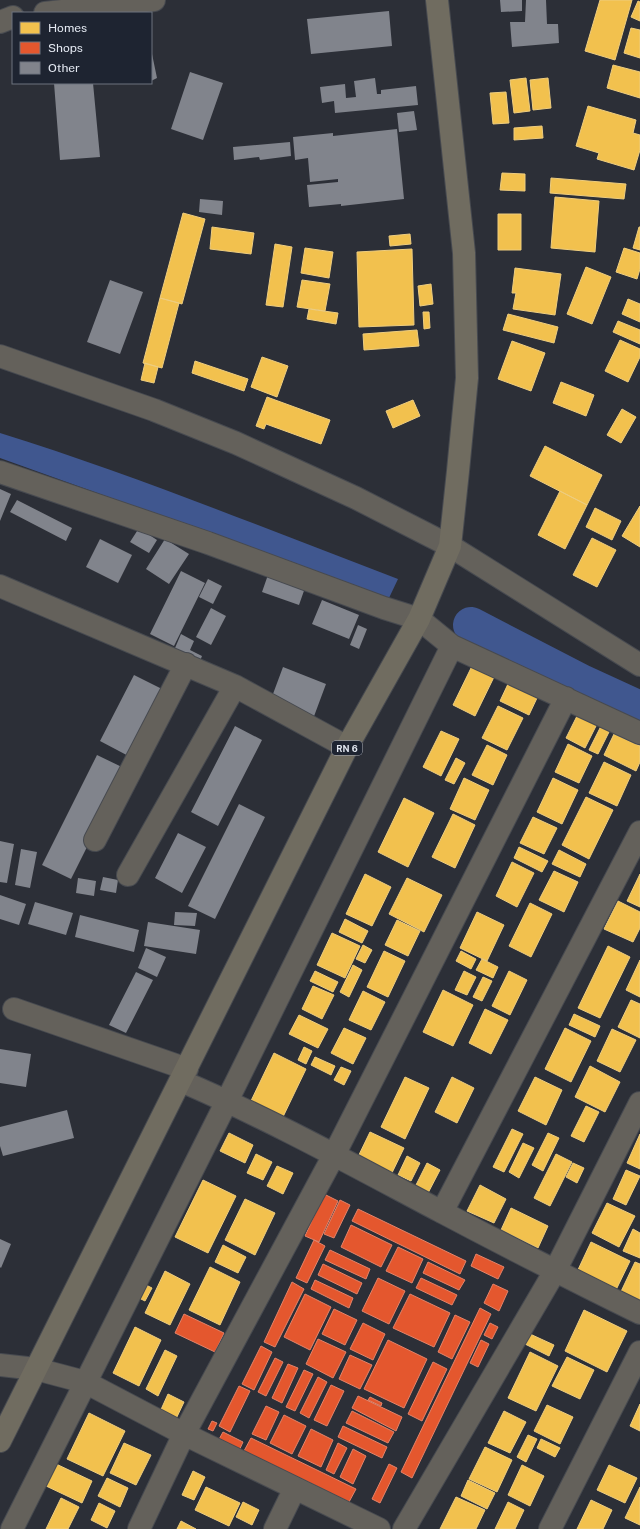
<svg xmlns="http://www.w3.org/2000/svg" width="640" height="1529" viewBox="0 0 640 1529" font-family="'Public Sans',sans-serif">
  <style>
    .water { fill: #40578f }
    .homes { fill: #f2c14e; stroke: #eecd7f }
    .shops { fill: #e4572e; stroke: #e48369 }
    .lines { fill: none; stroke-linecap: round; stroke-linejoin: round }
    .river { stroke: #40578f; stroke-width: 36 }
    .building { fill: #81848c }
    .minor-casing { stroke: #474a50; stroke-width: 24 }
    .major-casing { stroke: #474a50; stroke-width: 24 }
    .minor { stroke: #64615b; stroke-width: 22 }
    .major { stroke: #706c60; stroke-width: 22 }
    .labels { text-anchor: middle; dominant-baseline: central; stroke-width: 4; stroke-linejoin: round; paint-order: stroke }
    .shield { fill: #1e2431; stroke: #a9aeb8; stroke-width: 1 }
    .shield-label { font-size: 9px; font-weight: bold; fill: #e4e9f2 }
  </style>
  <rect width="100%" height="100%" fill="#2c2f37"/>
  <path class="water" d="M0,433C135,475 266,529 398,579L389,598L0,458Z"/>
  <path class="homes" d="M600,0H632L615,60L585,51Z
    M638,1L640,2V21L631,17Z
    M631,28L640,30V58L624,53Z
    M613,65L640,72V98L607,88Z
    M526,78L530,111L514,113L510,80Z
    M548,78L551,108L533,110L530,80Z
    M506,92L509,123L493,124L490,93Z
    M588,106L636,120L633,133L640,135V150L634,170L597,159L599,153L576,146Z
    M542,126L543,138L514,140V128Z
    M502,173L525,174V191L500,190Z
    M551,178L626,184L624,199L550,193Z
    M555,197L599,201L595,252L551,248Z
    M183,213L205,219L182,304L160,298Z
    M498,214H521V250H498Z
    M212,227L254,233L251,254L210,249Z
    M639,227H640V250L633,248Z
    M410,234L411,244L390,246L389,236Z
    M275,244L292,247L283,307L266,305Z
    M305,248L333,252L329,278L301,273Z
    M624,248L640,253V269L637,279L616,272Z
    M412,249L414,325L359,327L357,252Z
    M586,267L611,277L592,324L567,314Z
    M515,268L561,274L555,315L513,309L516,293H512Z
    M302,280L330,284L325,311L297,307Z
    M431,284L433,304L420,306L418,286Z
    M160,298L179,303L162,368L143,363Z
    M628,299L640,304V322L622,314Z
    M309,309L338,313L336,324L307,319Z
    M423,312H429L430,328L424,329Z
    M508,314L558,327L554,343L503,330Z
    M618,321L640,330V344L613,332Z
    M417,330L419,346L364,350L363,334Z
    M620,340L640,349V357L628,382L605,371Z
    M512,341L545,353L531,391L498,379Z
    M262,357L288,366L277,397L251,387Z
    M195,361L248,379L244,391L192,373Z
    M145,363L158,367L154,383L141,380Z
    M561,382L594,395L586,416L553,403Z
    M267,397L330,420L321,444L266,424L264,429L256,426Z
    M413,400L420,416L393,428L386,411Z
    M622,409L636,417L621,443L607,435Z
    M545,446L602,475L587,505L530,476Z
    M560,491L587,505L565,549L538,535Z
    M640,506V547L622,536Z
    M595,508L621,521L612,540L586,527Z
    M592,538L616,550L597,587L573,575Z
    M472,666L494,677L475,716L453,705Z
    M508,684L537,698L529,715L500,701Z
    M498,706L523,718L507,750L482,738Z
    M579,712L598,722L585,748L566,738Z
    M601,726L610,730L598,754L589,750Z
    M441,731L459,739L441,776L423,767Z
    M614,734L640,746V762L636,771L604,755Z
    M568,744L592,756L579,783L555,772Z
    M487,745L507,755L493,785L472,775Z
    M456,758L465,763L454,784L445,780Z
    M604,762L631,775L617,806L589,793Z
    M464,778L489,790L475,820L450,809Z
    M553,778L578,790L562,824L537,812Z
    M586,797L613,810L589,859L562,845Z
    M404,798L434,813L408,867L378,852Z
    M453,814L475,825L455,868L432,857Z
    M533,817L557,828L544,854L520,843Z
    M519,847L548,861L542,872L514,858Z
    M559,850L586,864L580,877L552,864Z
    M512,862L534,873L517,907L496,896Z
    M554,871L578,882L564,912L539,900Z
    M365,874L391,887L372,926L346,914Z
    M640,874V907L627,901Z
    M407,878L442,895L424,932L389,914Z
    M618,901L640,912V928L633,942L604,929Z
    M530,903L552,914L531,957L509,946Z
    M477,912L504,925L487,961L460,948Z
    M345,919L368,931L362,943L339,932Z
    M397,920L420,931L408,956L385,945Z
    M332,933L360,946L345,978L317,965Z
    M363,945L372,950L365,963L356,959Z
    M608,946L630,957L600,1018L578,1008Z
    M384,951L405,961L388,997L367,987Z
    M461,951L476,959L471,969L456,961Z
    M482,959L498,967L493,978L476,970Z
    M640,960V997L626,990Z
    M353,965L362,970L349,997L340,992Z
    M315,971L338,982L333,992L310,981Z
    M464,971L476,977L467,995L455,990Z
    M509,971L527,980L510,1015L492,1006Z
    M483,977L492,981L482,1001L473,997Z
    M313,986L334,995L322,1019L302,1009Z
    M443,990L473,1005L453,1046L423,1032Z
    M363,991L385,1002L371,1030L349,1020Z
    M631,1000L640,1004V1038L618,1027Z
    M485,1009L508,1020L491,1054L469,1043Z
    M574,1014L600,1026L595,1037L569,1025Z
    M299,1015L328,1029L318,1048L289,1034Z
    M344,1028L366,1038L353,1064L331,1053Z
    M565,1028L591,1041L571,1082L545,1069Z
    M612,1029L636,1040L620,1072L597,1061Z
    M304,1047L312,1051L306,1064L298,1060Z
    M274,1053L306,1069L281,1121L249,1105Z
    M315,1057L335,1066L331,1075L311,1065Z
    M590,1066L620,1082L605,1112L575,1097Z
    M341,1067L351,1071L344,1085L334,1080Z
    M405,1077L429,1088L405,1139L381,1127Z
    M452,1077L474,1088L457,1123L435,1112Z
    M535,1077L562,1090L546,1125L518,1111Z
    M586,1106L599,1112L584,1142L571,1136Z
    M512,1129L523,1134L504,1172L493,1167Z
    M370,1132L404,1148L389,1179L355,1163Z
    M229,1133L253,1145L245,1163L220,1151Z
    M548,1133L559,1138L543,1171L532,1165Z
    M640,1134V1169L627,1163Z
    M523,1143L534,1148L519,1178L509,1172Z
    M256,1154L272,1162L263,1180L247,1173Z
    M556,1154L572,1162L550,1206L534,1198Z
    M407,1156L420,1163L411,1181L398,1175Z
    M427,1163L440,1170L427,1195L414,1189Z
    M573,1163L584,1168L577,1183L566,1177Z
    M277,1166L293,1173L283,1194L267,1186Z
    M626,1170L640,1176L626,1205L613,1199Z
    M203,1180L236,1196L208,1253L175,1237Z
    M480,1185L506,1199L494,1223L467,1211Z
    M245,1199L275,1213L255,1255L225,1240Z
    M607,1203L635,1216L619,1247L592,1233Z
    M511,1208L548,1226L538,1248L501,1230Z
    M633,1229L640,1233V1258L623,1251Z
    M591,1242L630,1261L615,1292L576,1274Z
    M223,1245L246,1257L238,1273L215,1262Z
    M635,1262L640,1264V1309L617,1300Z
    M210,1267L240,1282L220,1325L189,1310Z
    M165,1271L190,1284L170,1325L145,1313Z
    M144,1284L152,1288L145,1301L137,1297Z
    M584,1310L627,1331L607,1372L565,1351Z
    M135,1327L161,1340L139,1386L113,1373Z
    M530,1334L554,1345L549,1356L525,1344Z
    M165,1350L177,1356L158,1396L146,1389Z
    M530,1352L558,1366L536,1411L508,1398Z
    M567,1357L594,1370L580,1399L552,1386Z
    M168,1394L184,1402L175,1421L159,1414Z
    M640,1404V1431L630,1426Z
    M547,1405L573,1417L560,1444L534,1431Z
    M504,1411L526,1422L510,1453L488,1443Z
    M89,1413L125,1431L103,1476L67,1459Z
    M528,1435L537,1439L526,1462L517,1457Z
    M541,1439L560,1448L555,1457L537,1448Z
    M124,1443L151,1455L136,1485L110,1473Z
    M485,1447L512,1460L497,1492L469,1479Z
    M54,1463L92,1481L82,1503L44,1485Z
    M522,1465L544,1476L530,1506L508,1495Z
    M609,1465L637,1478L625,1503L597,1490Z
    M193,1471L205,1477L194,1500L182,1495Z
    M107,1478L128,1488L120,1507L98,1496Z
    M468,1480L495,1493L487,1509L461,1496Z
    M206,1487L240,1503L229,1526L195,1510Z
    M640,1487V1525L625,1518Z
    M456,1497L485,1510L476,1529H440Z
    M61,1498L79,1507L68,1529H46Z
    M591,1500L612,1510L603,1529H577Z
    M243,1502L259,1510L252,1525L236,1517Z
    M508,1502L524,1510L515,1529H495Z
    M99,1503L115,1511L107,1528L91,1520Z
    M181,1521L196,1529H177Z"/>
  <path class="shops" d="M324,1194L338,1201L319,1242L305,1236Z
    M340,1200L350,1205L334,1238L324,1234Z
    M358,1209L466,1261L460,1274L352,1221Z
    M351,1225L392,1245L381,1267L341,1247Z
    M314,1240L325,1246L307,1283L296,1278Z
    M398,1247L423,1259L412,1283L386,1271Z
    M330,1250L370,1269L366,1279L325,1260Z
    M476,1254L504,1267L498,1279L471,1266Z
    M428,1262L465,1280L459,1290L423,1273Z
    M323,1264L362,1283L357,1294L318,1275Z
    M378,1278L405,1291L389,1324L362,1311Z
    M421,1278L457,1295L452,1305L416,1288Z
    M315,1280L353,1298L349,1308L311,1289Z
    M292,1282L304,1289L275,1347L264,1342Z
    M493,1284L508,1291L499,1311L484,1303Z
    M305,1294L331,1307L310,1350L284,1337Z
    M410,1294L450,1313L434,1347L393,1328Z
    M480,1308L491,1314L412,1478L401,1472Z
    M334,1309L357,1320L345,1345L322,1334Z
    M184,1314L224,1333L215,1352L175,1333Z
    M455,1315L470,1322L452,1359L438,1352Z
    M363,1323L385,1334L373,1360L350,1349Z
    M490,1323L498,1327L492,1339L484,1335Z
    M318,1339L346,1352L333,1378L306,1364Z
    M388,1340L427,1359L404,1408L364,1389Z
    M481,1340L489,1344L478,1367L470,1363Z
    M261,1346L272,1352L254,1390L242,1384Z
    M350,1355L372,1365L360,1389L339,1379Z
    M275,1358L283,1362L266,1396L258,1392Z
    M433,1362L447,1369L422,1421L408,1414Z
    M288,1364L298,1368L282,1403L272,1398Z
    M304,1370L313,1374L295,1411L286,1407Z
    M318,1377L327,1382L309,1418L300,1413Z
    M331,1385L344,1391L327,1426L314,1420Z
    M239,1386L250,1391L230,1432L219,1426Z
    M358,1396L402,1417L396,1431L352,1408Z
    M370,1397L382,1403L381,1406L368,1400Z
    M266,1406L279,1412L266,1440L252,1434Z
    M352,1411L394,1432L388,1443L346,1423Z
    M284,1415L306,1426L292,1454L270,1443Z
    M212,1421L217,1423L213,1431L208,1429Z
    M343,1426L387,1447L382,1458L338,1437Z
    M311,1429L333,1440L321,1467L298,1456Z
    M223,1432L243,1442L238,1453L217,1443Z
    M251,1438L356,1489L349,1502L244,1451Z
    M338,1443L347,1448L334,1474L326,1470Z
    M353,1449L366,1456L353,1484L340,1477Z
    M389,1464L397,1468L380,1503L372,1499Z"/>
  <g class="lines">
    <path class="river" d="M471,625L583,683L640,709"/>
  </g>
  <path class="building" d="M500,0H522V11L501,12Z
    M526,0H546L547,24H558L559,43L512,47L510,22H525Z
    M389,11L392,46L311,54L307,19Z
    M152,54L157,78L151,81V55Z
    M190,72L223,83L203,140L171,129Z
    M375,78L377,94H381V90L416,86L418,105L335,113L334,101L322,103L320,87L345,84L346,98L356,97L354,81Z
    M54,83H93L100,157L60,160Z
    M414,111L417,130L399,132L397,113Z
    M397,129L404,199L341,206V204L309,207L307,185L338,182V179L310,182L308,158L295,160L293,137L333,133V136Z
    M290,142L291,156L260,160L259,157L234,160L233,147Z
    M200,199L223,201L222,215L199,212Z
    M110,280L143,292L120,354L87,342Z
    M0,489L11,494L0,521Z
    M17,500L72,528L66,541L10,512Z
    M139,528L157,540L149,553L130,542Z
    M100,539L132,555L118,583L86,567Z
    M165,539L189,554L169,584L146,569Z
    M181,571L205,583L174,646L150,634Z
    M269,572L306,585L299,605L262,592Z
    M208,579L222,586L213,604L199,597Z
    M322,600L359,615L349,639L312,624Z
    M211,608L226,616L211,645L196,637Z
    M358,625L367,629L359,649L350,645Z
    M181,634L194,641L190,650L202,656L198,666L172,655Z
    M283,667L326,684L313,719L270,702Z
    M134,675L170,693L136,760L100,741Z
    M235,726L262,740L218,826L191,812Z
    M97,755L126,769L71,879L42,865Z
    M239,804L265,817L215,919L188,906Z
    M178,833L206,847L182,893L155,878Z
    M0,841L14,844L7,883L0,882Z
    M21,849L37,852L30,888L15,885Z
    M103,877L118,880L116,893L100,890Z
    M78,878L96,881L94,896L76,893Z
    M0,895L26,904L19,925L0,919Z
    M35,902L73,913L66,935L28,924Z
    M175,912L197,913L195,926L174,925Z
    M80,915L139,930L134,952L75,937Z
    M148,922L200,930L196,954L144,946Z
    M146,948L166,957L157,977L138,968Z
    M136,972L153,980L126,1033L109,1025Z
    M0,1049L31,1054L26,1087L0,1083Z
    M67,1110L74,1138L3,1156L0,1146V1127Z
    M0,1239L11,1244L1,1268L0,1267Z"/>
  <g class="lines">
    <g class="minor-casing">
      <path id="minor" d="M45,13L154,0
        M0,22L13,17
        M0,356L154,410L236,443L356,498L450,546L640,665
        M0,472L208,543L384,608L419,619L452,646L640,733
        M0,586L235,686L347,747
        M95,840L186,664
        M128,875L235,686
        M14,1009L187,1069
        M181,1081C270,1119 355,1166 440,1211C506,1246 573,1280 640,1313
        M442,1212L640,832
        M0,1365L36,1369L85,1382L184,1434L379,1529
        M12,1529L227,1101L452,646
        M139,1529L184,1434L334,1155L566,698
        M275,1529L295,1488
        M404,1529L555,1271L640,1103
        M550,1529L640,1352"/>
    </g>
    <g class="major-casing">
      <path id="major" d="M0,1441L347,747L419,619L450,546L458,471L467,378L464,253L437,0"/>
    </g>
    <use href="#minor" class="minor"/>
    <use href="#major" class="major"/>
  </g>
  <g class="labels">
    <rect class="shield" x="332" y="741" width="30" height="14" rx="3"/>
    <g class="shield-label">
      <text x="347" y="748">RN 6</text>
    </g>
  </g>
  <rect x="12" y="12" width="140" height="72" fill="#1e2431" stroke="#6d737e"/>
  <rect x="20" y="22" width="20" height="12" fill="#f2c14e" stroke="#6d737e"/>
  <text x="48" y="32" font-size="12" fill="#e4e9f2">Homes</text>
  <rect x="20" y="42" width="20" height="12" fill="#e4572e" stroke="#6d737e"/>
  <text x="48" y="52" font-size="12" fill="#e4e9f2">Shops</text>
  <rect x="20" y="62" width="20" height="12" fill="#81848c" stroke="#6d737e"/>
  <text x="48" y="72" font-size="12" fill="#e4e9f2">Other</text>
</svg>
